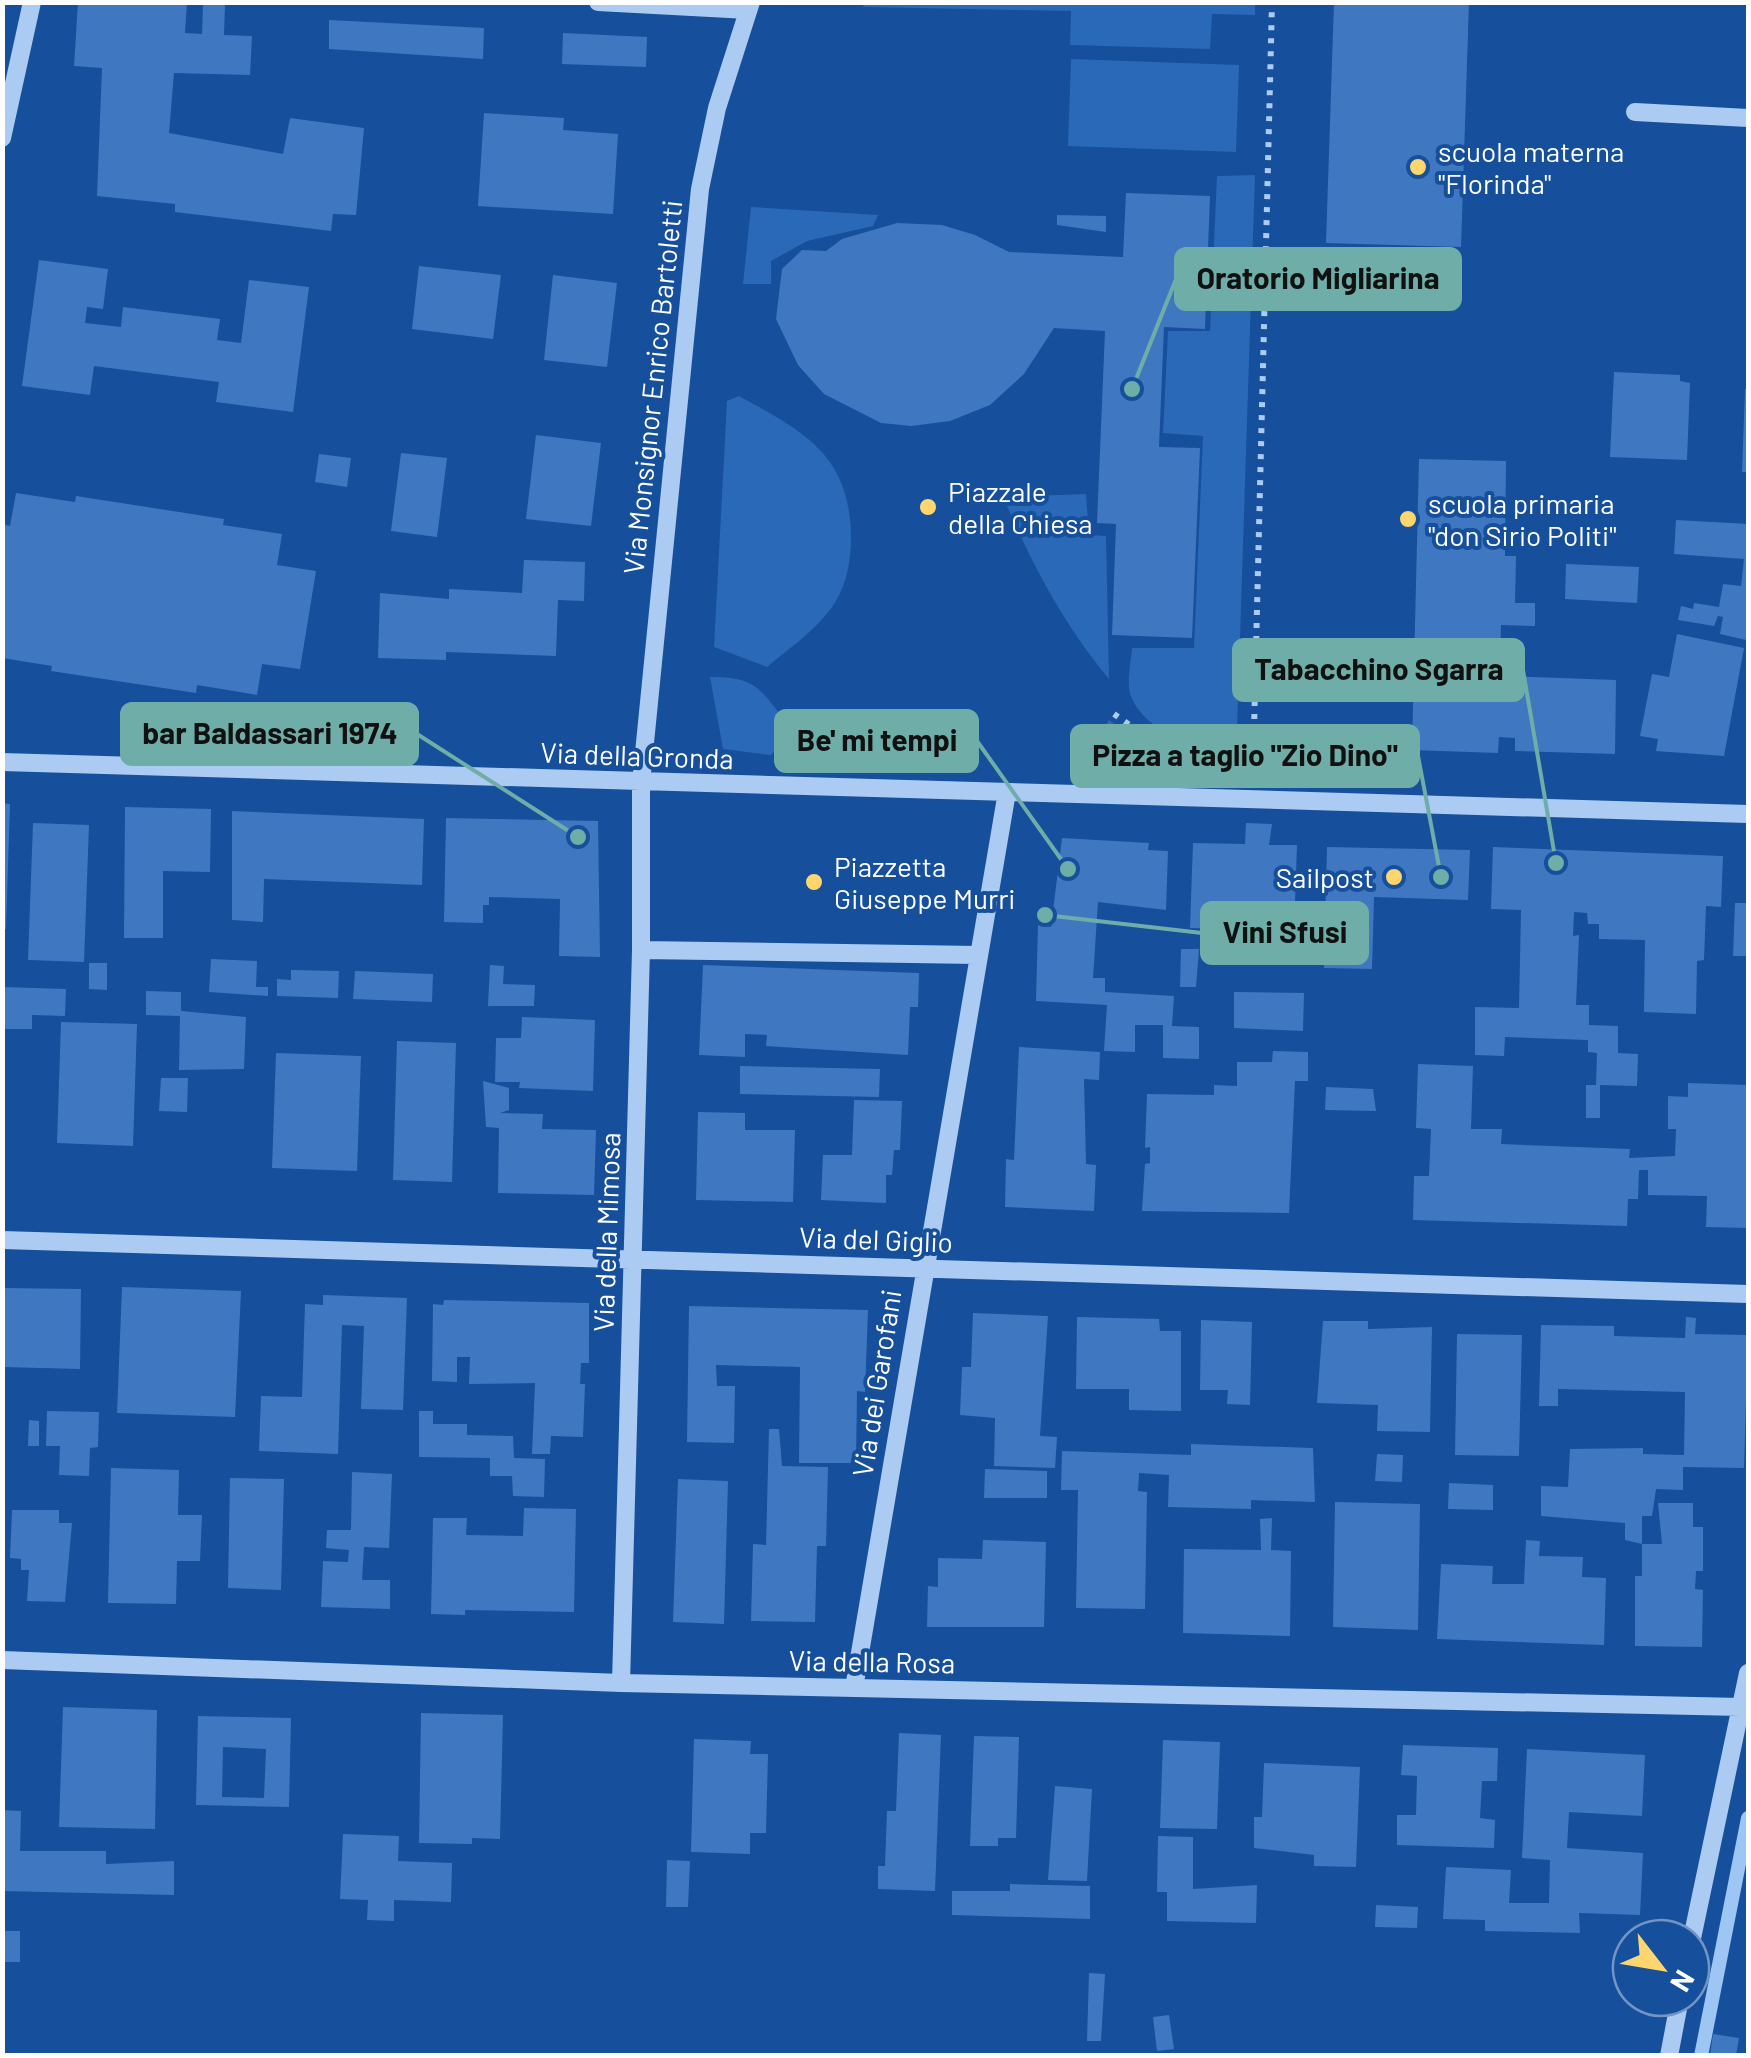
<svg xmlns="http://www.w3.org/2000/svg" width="1751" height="2058" viewBox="0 0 1751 2058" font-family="Barlow,sans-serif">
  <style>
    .green { fill: #2969b8 }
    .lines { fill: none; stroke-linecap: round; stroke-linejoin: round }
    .stream { stroke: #9ec6f5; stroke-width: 14 }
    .building { fill: #3f78c1; fill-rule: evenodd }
    .path { stroke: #abcbf2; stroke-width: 6; stroke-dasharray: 5 8; stroke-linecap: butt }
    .minor { stroke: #abcbf2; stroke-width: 18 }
    .poi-dot { fill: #ffd66d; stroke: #164f9b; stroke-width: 4 }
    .labels { text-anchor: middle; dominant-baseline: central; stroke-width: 8; stroke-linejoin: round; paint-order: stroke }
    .poi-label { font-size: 28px; fill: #fff; stroke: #164f9b; text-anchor: start }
    .street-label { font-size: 28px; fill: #fff; stroke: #164f9b }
    .leader { fill: none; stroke: #6fada8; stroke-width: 4 }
    .callout-dot { fill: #6fada8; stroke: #164f9b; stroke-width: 4 }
    .callout { fill: #6fada8; stroke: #6fada8; stroke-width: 4 }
    .callout-label { font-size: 30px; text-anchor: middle; font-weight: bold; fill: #111 }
  </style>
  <rect width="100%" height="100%" fill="#164f9b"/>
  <path class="green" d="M865,2H1255V15L1212,14L1210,49L1070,45L1071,11L863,7Z
    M1071,59L1239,65L1236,152L1068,146Z
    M1255,175L1236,761C1203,753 1134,728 1129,688C1128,675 1131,660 1132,648H1194L1203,436L1163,433L1168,331H1210L1217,176Z
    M751,207L878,215L873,226L807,241L771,261V284H743Z
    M739,396C805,432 850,455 851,537C851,565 845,594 825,616C809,635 786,651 767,667L714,647L727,401Z
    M1086,494L1089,535L1106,536L1109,679C1062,622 1032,564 1003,497Z
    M710,677C752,677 758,685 783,718L782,742L771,755L723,749Z
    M1109,720L1156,754L1154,761L1086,756Z"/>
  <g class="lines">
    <path class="stream" d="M1701,2056L1748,1818"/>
  </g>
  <path class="building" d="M78,2H187L185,33L202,34L203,4L225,5L224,35L252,36L250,75L174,73L169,133L283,154L290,118L364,128L356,215L333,214L331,231L175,212V204L97,196L102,68L74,66Z
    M1334,2H1469L1461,247L1326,243Z
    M329,20L484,28L483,59L329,49Z
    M563,33L647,37L646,67L562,64Z
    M484,113L564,118L563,130L618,134L613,214L478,206Z
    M1126,193L1210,196L1205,329L1164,327L1159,447L1200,448L1192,638L1112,635L1116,524L1097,523L1105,331L1054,328L1024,374L990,405L950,421L911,426L881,423L824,394L798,365L776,319L782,269L802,250L826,251L842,239L897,223L942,225L975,235L1009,252L1123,257Z
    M1057,215L1106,216V232L1057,225Z
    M39,260L108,269L103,309L87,307L85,323L121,327L123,307L220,319L217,340L241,343L249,280L309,287L293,412L216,402L219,382L94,366L90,395L22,386Z
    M419,266L501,275L493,339L412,329Z
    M553,275L617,283L607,367L544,360Z
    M1614,372L1680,375V381L1690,383L1687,460L1610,457Z
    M1745,389H1748V472H1742Z
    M536,435L601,443L591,526L526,519Z
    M401,453L447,458L437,537L391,531Z
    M319,454L351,458L347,487L315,482Z
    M1419,459L1506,461L1505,556H1516L1515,603H1535V626L1501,625L1500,676L1616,680L1615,754L1515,751V738L1499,737L1498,753L1412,750Z
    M16,493L75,502L76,496L224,519L223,525L282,534L277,565L316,571L300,669L262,664L257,695L197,685L196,693L51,671L52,666L2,658V524L10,526Z
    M1676,520L1748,524L1746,640L1720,634L1723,617L1718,616L1714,626L1678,620L1681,606L1693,609L1694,603L1719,607L1723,584L1741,586L1744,559L1674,554Z
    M524,560L585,562L584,601L558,600L556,656L446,652V660L378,658L380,593L449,599V589L522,593Z
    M1566,564L1639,567L1637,603L1565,599Z
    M1677,634L1744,648L1724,756L1656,751L1658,739L1640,736L1652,674L1669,677Z
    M2,803L10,804L6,929H2Z
    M125,807L211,809L210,872L163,871V938H124Z
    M232,811L424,819L422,885L264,879L263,922L232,920Z
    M446,818L598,821L600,957L559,956L560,899L489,897V905H483V923L444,922Z
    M33,823L89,825L84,962L28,960Z
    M1246,823L1272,824L1269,845H1297L1294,931L1190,928L1193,843L1245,844Z
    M1062,838L1149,843L1148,850L1168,851L1166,910L1098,902L1093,978H1105V992L1174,996L1172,1026L1199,1027V1059L1163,1058V1025H1135V1052L1104,1051L1107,1005L1036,1001L1038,924L1051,927Z
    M1327,847L1470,850L1468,900L1374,897L1372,969L1324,968Z
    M1493,847L1723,856L1721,907L1706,906L1704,960L1697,961L1696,1014L1644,1012L1645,940L1599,939V924H1588L1587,913L1574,912L1573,936L1579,935L1576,1005H1589V1025L1618,1026V1053L1638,1054L1637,1086L1600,1085V1118H1586V1085H1596L1597,1053L1588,1052V1040L1505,1037L1504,1056L1475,1055V1007L1519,1008L1521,910L1491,909Z
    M1735,903H1748V956H1733Z
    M1181,949H1199L1196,987H1180Z
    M211,959L257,961L256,987H268V996L209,992Z
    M89,963H107V990L89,989Z
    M490,965L504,966L503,984L535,985L534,1006H488Z
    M703,965L919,973L918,1007H910L908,1055L766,1046L767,1035L745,1034V1057L699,1055Z
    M291,970L339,971L338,998L277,996V979L291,980Z
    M355,971L433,974L432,1002L353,999Z
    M2,987L66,989L65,1016L32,1015V1029H2Z
    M146,991L181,992V1011L246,1017L244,1069L179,1070L180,1016L146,1015Z
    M1234,992L1304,993L1303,1031L1234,1028Z
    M522,1017L595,1020L593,1091L519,1088L520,1082H495L496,1038H521Z
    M61,1022L137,1024L133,1146L57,1143Z
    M397,1041L456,1043L452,1182L393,1180Z
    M1019,1047L1100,1052L1099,1080L1084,1079L1086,1164L1096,1165L1094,1211L1005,1207L1006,1159L1014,1160Z
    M1273,1051L1308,1052V1081H1295L1289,1213L1142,1211L1145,1164L1150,1163V1147L1145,1148L1147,1094L1214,1095V1085L1237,1086V1062H1272Z
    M276,1053L361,1056L357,1171L272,1168Z
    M1418,1064L1473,1066L1471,1129H1502L1501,1144L1630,1149L1629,1158L1675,1156L1676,1129H1668V1096L1688,1097V1083L1748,1085V1228L1706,1227L1707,1196L1648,1195V1170H1639L1638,1199H1628L1627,1226L1413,1220L1414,1176H1429L1431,1129L1416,1128Z
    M740,1066L880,1069L879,1097L740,1094Z
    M161,1078H188L187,1112L159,1111Z
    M483,1081L509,1088V1110L500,1113L543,1114L542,1129L596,1130L594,1195L498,1193L499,1128L486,1127Z
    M1326,1087L1373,1089L1376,1111L1325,1110Z
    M854,1100L902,1101L900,1150H894L892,1175H886V1203L821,1200L823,1155H852Z
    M698,1112L745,1113V1130H795L793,1202L696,1200Z
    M122,1287L241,1291L235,1417L117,1413Z
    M2,1288L81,1289L80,1369L2,1367Z
    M323,1295L407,1298L403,1410L361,1409L364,1326L342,1325L338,1454L259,1451L261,1396L302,1397L305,1304L323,1305Z
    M444,1300L589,1303V1363H581L580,1384H585L583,1437L551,1436L550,1454H532L535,1383L469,1384L470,1357H457V1382L432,1381L433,1304L443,1305Z
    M689,1306L868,1310L865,1392L857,1391L856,1463H799L800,1367L716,1365L717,1386H735L734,1443L687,1442Z
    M973,1313L1048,1316L1040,1436L1057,1437L1055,1468L994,1466L995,1418L960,1415L962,1367H971Z
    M1077,1317L1159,1319L1160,1331H1181V1411L1129,1410V1389H1076Z
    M1686,1317L1696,1318L1695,1334L1748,1335L1744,1468L1683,1467V1490L1656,1489L1652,1516H1642V1544L1625,1540V1523L1541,1516V1486L1568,1487L1570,1449L1643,1448V1454L1684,1455L1685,1392L1558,1389V1406H1539L1541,1325L1614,1326V1336L1685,1338Z
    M1201,1320L1252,1322L1250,1405L1227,1404L1228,1390H1200Z
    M1323,1321H1368V1329L1432,1327L1430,1432L1377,1431L1378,1405L1317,1403Z
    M1457,1334L1522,1335L1519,1456L1455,1455Z
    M47,1411L99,1412L98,1447L90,1448L89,1476L59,1475L60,1446H46Z
    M419,1411H433V1424H467V1435L513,1436L514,1458L545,1459L544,1497L513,1496L512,1476H490V1458L419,1457Z
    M29,1420L39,1421V1446H28Z
    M769,1429H779L782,1466L828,1467L826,1546H817L815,1622L751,1621L753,1544L766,1545Z
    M1191,1444L1313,1448L1315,1502L1251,1500V1509L1168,1507L1169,1475L1139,1473L1138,1491L1147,1492L1145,1609L1076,1608L1078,1490H1061L1062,1451L1191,1455Z
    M1377,1454L1403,1455L1402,1482L1375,1481Z
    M111,1468L179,1470L178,1515H202L200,1561H177L176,1604L108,1603Z
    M985,1469L1047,1471V1498H984Z
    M352,1472L392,1474L389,1548L364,1547L362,1580H390V1609L321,1607L323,1561L348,1562L349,1550L326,1548L327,1530H351Z
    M230,1478L284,1479L281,1590L228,1588Z
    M678,1479L728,1481L724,1624L673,1622Z
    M1449,1483L1493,1485V1510L1448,1509Z
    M1335,1502L1420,1504L1418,1630L1333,1627Z
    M1658,1503H1693V1527H1703V1571H1696L1695,1589L1703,1590L1702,1647L1635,1646V1576H1642V1544H1662Z
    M524,1508L576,1509L574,1612L465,1610V1615L431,1614L433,1518H467L466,1535L523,1536Z
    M12,1510H59V1523H72L65,1602L27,1601L29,1570H21V1559L10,1558Z
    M1272,1518L1271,1550L1291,1551L1290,1636L1183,1633L1184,1549L1261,1550L1260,1519Z
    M983,1540L1046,1542L1044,1627H927L928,1586L938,1587V1558L982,1559Z
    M1526,1540L1540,1541L1539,1556L1583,1557L1582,1577L1606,1578L1604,1645L1437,1639L1441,1564L1493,1566L1492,1584H1524Z
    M63,1707L157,1710L155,1829L59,1827Z
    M421,1713L503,1715L500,1839L472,1838V1844L419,1843Z
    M198,1716L291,1718L289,1807L196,1805ZM223,1747L266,1749L264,1798L222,1797Z
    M899,1733L941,1735L935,1891L878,1889V1866H885L887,1811H896Z
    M974,1736L1019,1737L1016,1838H998V1846H970Z
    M694,1739L751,1741L750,1754H768L766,1833H750V1854L691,1852Z
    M1163,1740L1220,1742L1217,1829L1160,1828Z
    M1403,1745L1498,1748L1497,1781H1482L1480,1818L1495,1820L1494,1848L1397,1845V1815H1416L1417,1776L1401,1775Z
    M1527,1749L1645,1755L1642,1816L1569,1812L1567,1848L1643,1853L1640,1915L1579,1913L1580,1933L1485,1931V1920L1443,1919L1446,1867L1511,1870L1509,1903H1549L1550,1860L1522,1858Z
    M1264,1763L1360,1767L1356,1867L1314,1866V1855L1254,1848V1817H1262Z
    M1055,1786L1092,1789L1087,1881L1048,1880Z
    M2,1810L21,1811L20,1851H106V1864L174,1861V1895L2,1891Z
    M343,1834L399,1836L398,1861L452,1863L451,1902L394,1900V1921L367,1920L368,1900L340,1899Z
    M1158,1836L1193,1837V1889L1257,1885L1256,1923L1167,1921V1892H1157Z
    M667,1860L690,1861L688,1907H666Z
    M1010,1884L1090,1886V1919L952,1915V1891H1010Z
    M1376,1905L1418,1907L1417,1928L1375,1927Z
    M4,1931H20V1962H3Z
    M1089,1973L1105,1974L1101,2041H1087Z
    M1169,2015L1174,2049L1157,2051L1153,2017Z
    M1713,2034L1739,2038L1736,2056H1710Z"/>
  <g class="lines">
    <path class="path" d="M1114,714L1185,764
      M1253,771L1272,2"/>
    <path class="minor" d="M598,2L748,10
      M1635,112L1748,118
      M2,138L32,2
      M2,762L1748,814
      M641,950L977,955
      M2,1240L1748,1294
      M2,1660L621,1683L1741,1707
      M621,1683L641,950V783L700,189L717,108L751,2
      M854,1688L1007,792
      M1691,1943L1748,1673
      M1669,2056L1680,1998"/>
  </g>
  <g class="poi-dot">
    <circle cx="1418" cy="167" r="10"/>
    <circle cx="928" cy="507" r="10"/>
    <circle cx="1408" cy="519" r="10"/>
    <circle cx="1394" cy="877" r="10"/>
    <circle cx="814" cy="882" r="10"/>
  </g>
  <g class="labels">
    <g class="poi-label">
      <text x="1438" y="151">scuola materna<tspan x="1438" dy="32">"Florinda"</tspan></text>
      <text x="948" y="491">Piazzale<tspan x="948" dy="32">della Chiesa</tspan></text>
      <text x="1428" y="503">scuola primaria<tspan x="1428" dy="32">"don Sirio Politi"</tspan></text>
      <text x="834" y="866">Piazzetta<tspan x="834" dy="32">Giuseppe Murri</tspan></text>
      <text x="1374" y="877" text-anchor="end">Sailpost</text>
    </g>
    <g class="street-label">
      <text transform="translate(652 387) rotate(-84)">Via Monsignor Enrico Bartoletti</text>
      <text transform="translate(637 755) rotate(2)">Via della Gronda</text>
      <text transform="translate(606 1232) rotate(-88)">Via della Mimosa</text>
      <text transform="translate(876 1239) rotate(2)">Via del Giglio</text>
      <text transform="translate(876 1383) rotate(-81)">Via dei Garofani</text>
      <text transform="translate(872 1661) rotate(1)">Via della Rosa</text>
    </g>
  </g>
  <path class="leader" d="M1132 389L1176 279M1556 863L1523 670M578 837L417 734M1068 869L977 741M1441 877L1418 756M1045 915L1202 933"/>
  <g class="callout-dot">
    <circle cx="1132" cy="389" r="10"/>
    <circle cx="1556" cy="863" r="10"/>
    <circle cx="578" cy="837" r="10"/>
    <circle cx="1068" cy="869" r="10"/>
    <circle cx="1441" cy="877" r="10"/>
    <circle cx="1045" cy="915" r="10"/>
  </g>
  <g class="callout">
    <rect x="1176" y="249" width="284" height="60" rx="10"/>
    <rect x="1234" y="640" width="289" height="60" rx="10"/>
    <rect x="122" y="704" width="295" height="60" rx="10"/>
    <rect x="776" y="711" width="201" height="60" rx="10"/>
    <rect x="1072" y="726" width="346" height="60" rx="10"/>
    <rect x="1202" y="903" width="165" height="60" rx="10"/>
  </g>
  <g class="callout-label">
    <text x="1318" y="289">Oratorio Migliarina</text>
    <text x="1379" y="680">Tabacchino Sgarra</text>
    <text x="270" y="744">bar Baldassari 1974</text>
    <text x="877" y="751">Be' mi tempi</text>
    <text x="1245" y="766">Pizza a taglio "Zio Dino"</text>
    <text x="1285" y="943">Vini Sfusi</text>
  </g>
  <rect width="1751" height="2058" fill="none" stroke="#ffffff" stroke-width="10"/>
  <g transform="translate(1661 1968) rotate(121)"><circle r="48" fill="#164f9b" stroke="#7395c3" stroke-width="2.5"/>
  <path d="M0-8L18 38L0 25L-18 38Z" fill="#ffd66d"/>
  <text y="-15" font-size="28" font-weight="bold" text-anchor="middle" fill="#ffffff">N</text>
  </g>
</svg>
